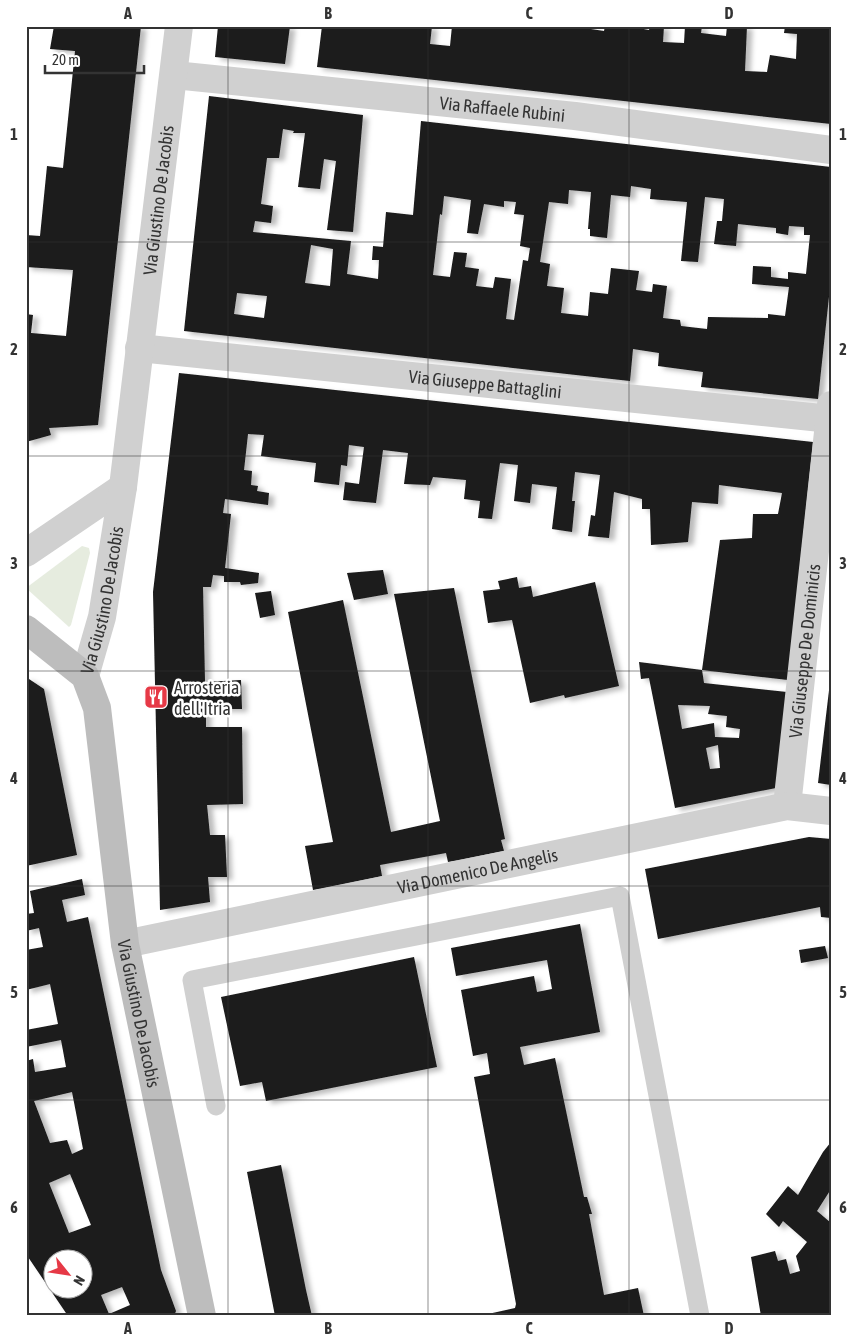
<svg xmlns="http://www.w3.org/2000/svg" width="857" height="1342" viewBox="0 0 857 1342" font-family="'Asap Condensed',sans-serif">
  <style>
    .green { fill: #e6ecdf }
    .building { fill: #1a1a1a; fill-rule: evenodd; filter: url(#shadow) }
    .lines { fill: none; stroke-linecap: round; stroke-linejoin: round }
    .lane { stroke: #d0d0d0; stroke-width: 19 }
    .street { stroke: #d0d0d0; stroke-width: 28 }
    .secondary { stroke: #bdbdbd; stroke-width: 28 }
    .grid { fill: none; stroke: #333; stroke-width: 1; stroke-opacity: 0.55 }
    .labels { text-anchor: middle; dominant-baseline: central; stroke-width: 5; stroke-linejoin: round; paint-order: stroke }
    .street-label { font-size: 18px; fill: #333; stroke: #fff }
    .poi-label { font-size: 18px; fill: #333; stroke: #fff; text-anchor: start }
    .neatline { fill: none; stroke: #333; stroke-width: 2 }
    .grid-label { font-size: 16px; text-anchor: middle; font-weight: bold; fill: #333 }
  </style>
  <defs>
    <filter id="shadow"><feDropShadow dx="5.5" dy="3" stdDeviation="2.5" flood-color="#0004"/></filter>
  </defs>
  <rect width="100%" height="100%" fill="#fff"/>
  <path class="green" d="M82,546L89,548L90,553L71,625L69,627L26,588Z"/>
  <path class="building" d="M54,26H141L98,425L49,428L51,435L26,442V314L33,315L31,333L66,336L73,270L26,267V235L40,236L47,166L63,168L75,51L50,49Z
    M218,26H290L285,64L215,57Z
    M322,26H432L430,44L450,46L452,26H571L604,31L605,26H638V28L649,30L650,26H664L663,42L684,43L685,26H702L701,33L726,36L727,26H747L745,71L767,72L770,55L796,59L797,34L784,33L785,26H831V124L317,67Z
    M209,96L363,115L353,232L327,230L336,161L324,159L320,189L298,187L305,133H293L294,131L283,129L279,158H267L261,204L273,206L271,223L255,221L253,232L351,241L347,274L378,279L379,260H372L373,246L383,247L386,212L413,215L421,121L831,167V278L818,399L701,387L703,372L658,366L659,353L633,349L630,381L184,331ZM631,186L651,189L650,199L687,202L681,261L698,262L705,197L724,199L722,221H717L714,244L736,246L738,224L776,228V233L788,235L789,226L804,227V235H810L806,274L788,272V279L771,277V267L753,266L752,284L789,287L785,316L768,314V318L708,317L707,329L681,326L680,320L663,318L667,286L653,284L652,292L636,290L639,271L611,268L608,294L590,292L588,316L561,313L564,288L547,286L550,264L540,262L549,202L568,204L569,190L591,192L588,229H590V236L607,238L611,195L630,197ZM444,196L471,200L467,233L478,234L484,204L504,207V201L516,202L514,214L524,215L520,246L530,248L528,261L523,260L514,320L506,319L511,279L495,277L493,288L476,286L479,269L465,267L467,253L454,252L450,277L433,275L440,214L442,215ZM311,245L333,249L330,286L305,283ZM237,293L267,296L264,318L234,314Z
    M179,373L813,442L788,680L702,670L720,540L752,538L753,514H778L782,493L719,485L718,504L692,502L688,542L651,545L650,509H642V499L614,492L609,538L588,536L591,515L595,516L600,475L575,472L572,501H575L572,532L552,529L557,487L532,484L530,503L514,501L518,465L500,463L492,519L478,518L480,501L464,499L466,480L433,477L430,485L404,484L408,453L383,450L376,503L343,500L345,482L359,484L364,447L349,445L347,466L341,465L339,485L314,482L316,463L261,456L264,435L248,434L244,470L252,471L251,485L258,486L257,491L269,493L268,505L225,499L223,513L231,514L225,568L259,573L258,583L241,585L240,582H224V576L213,575L211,587H203L205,682L241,680L242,709H206V727H242L243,804L207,805L210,835H225L227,877H208L210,902L160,910L153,592Z
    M383,570L388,594L354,600L347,573Z
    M517,577L519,588L531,586L533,597L595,582L619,686L565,698L564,695L530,703L512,620L488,623L483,591L500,589L498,581Z
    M454,588L505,839L501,840L504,851L448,862L446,853L380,865L382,876L313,890L305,846L333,842L288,612L343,600L391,832L440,821L394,594Z
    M271,591L275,615L260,618L255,593Z
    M639,662L702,670L704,683L787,692L776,788L675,808L649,678L641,679ZM678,705L710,706L708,714L727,716L726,727L740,729L739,738L715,737L714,723L682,729ZM718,745L720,768L710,769L706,748Z
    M26,677L44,689L77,855L26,866V839L29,838L26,828Z
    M830,682H831V785L818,783Z
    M809,837L831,839V918L821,917L820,907L658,939L645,869Z
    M82,879L85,895L62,900L67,922L88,917L161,1270L176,1311L174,1316H68L26,1254V1093L29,1090L26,1081V1061L33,1059L35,1072L66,1067L61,1040L26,1047V1030L58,1024L50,984L26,990V950L43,947L39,928L26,931V914L34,913L30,891ZM72,1092L83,1149L72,1154L67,1140L50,1143L34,1101ZM70,1174L91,1225L69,1233L49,1183ZM52,1260H82V1290H52ZM122,1287L130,1305L109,1314L101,1295Z
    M580,924L600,1032L520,1047L524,1065L555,1058L584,1197H587L592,1214H589L604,1295L638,1288L644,1316H479L515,1308L516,1304L474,1077L490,1074L487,1053L473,1056L461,990L534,976L537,992L552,989L547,960L456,976L451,948Z
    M825,946L828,958L801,963L799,950Z
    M414,957L437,1067L266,1101L262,1082L240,1086L221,997Z
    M831,1142V1189L817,1211L831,1223V1314L829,1316H761L751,1257L775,1251L778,1261L786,1259L790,1274L800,1271L796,1256L807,1242L783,1221L779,1227L766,1214L788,1186L798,1195L823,1152Z
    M281,1165L306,1290L312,1316H275L247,1172Z"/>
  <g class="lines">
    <path class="lane" d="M216,1106L192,980L620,896L700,1316"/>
    <g class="street">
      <path id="s1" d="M174,75L575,116L831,150"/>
      <path id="s2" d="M139,348L831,419"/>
      <path d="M26,553L123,487"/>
      <path id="s3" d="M85,676L102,617L123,487L179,26"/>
      <path id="s4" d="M787,806L831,405"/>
      <path id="s5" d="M125,944L787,806L831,811"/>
    </g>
    <path class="secondary" id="s6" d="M26,629L85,676L97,708L125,944L202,1316"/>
  </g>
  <path class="grid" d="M228,26V1316M428,26V1316M629,26V1316M26,242H831M26,456H831M26,671H831M26,886H831M26,1100H831"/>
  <defs>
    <g id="restaurant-square" transform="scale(1.25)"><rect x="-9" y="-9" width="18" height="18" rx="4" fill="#e63946" stroke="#fff"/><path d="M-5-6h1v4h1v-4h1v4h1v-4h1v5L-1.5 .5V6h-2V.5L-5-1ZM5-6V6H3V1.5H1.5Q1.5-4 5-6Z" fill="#fff"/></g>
  </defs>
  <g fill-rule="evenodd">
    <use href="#restaurant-square" x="156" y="697"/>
  </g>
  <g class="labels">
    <g class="street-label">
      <text stroke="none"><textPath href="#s1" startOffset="330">Via Raffaele Rubini</textPath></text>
      <text stroke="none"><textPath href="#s3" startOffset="482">Via Giustino De Jacobis</textPath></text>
      <text stroke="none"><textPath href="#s2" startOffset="348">Via Giuseppe Battaglini</textPath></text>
      <text stroke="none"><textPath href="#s3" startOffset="78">Via Giustino De Jacobis</textPath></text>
      <text stroke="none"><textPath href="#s4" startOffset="156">Via Giuseppe De Dominicis</textPath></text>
      <text stroke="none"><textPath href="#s5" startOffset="360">Via Domenico De Angelis</textPath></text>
      <text stroke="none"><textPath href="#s6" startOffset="418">Via Giustino De Jacobis</textPath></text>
    </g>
    <g class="poi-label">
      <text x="174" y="687">Arrosteria<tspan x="174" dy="21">dell'Itria</tspan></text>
    </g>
  </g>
  <rect width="857" height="1342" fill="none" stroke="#ffffff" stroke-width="55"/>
  <g transform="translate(68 1274) rotate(120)"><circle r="24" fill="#ffffff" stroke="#adadad"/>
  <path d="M0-4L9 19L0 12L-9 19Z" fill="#e63946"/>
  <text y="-8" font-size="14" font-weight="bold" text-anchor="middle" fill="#333333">N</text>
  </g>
  <path d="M45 65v8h99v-8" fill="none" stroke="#333333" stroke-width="2.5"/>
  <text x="52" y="65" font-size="15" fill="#333333" stroke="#ffffff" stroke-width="4" paint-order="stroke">20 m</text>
  <rect x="28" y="28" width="802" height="1286" class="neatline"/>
  <g class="grid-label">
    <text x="128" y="19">A</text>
    <text x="328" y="19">B</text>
    <text x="529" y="19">C</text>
    <text x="729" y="19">D</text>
    <text x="14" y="140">1</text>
    <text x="843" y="140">1</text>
    <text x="14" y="355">2</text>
    <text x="843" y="355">2</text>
    <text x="14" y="569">3</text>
    <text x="843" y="569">3</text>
    <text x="14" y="784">4</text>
    <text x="843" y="784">4</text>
    <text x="14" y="998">5</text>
    <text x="843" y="998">5</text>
    <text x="14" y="1213">6</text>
    <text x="843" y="1213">6</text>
    <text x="128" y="1334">A</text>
    <text x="328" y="1334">B</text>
    <text x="529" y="1334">C</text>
    <text x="729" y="1334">D</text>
  </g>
</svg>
